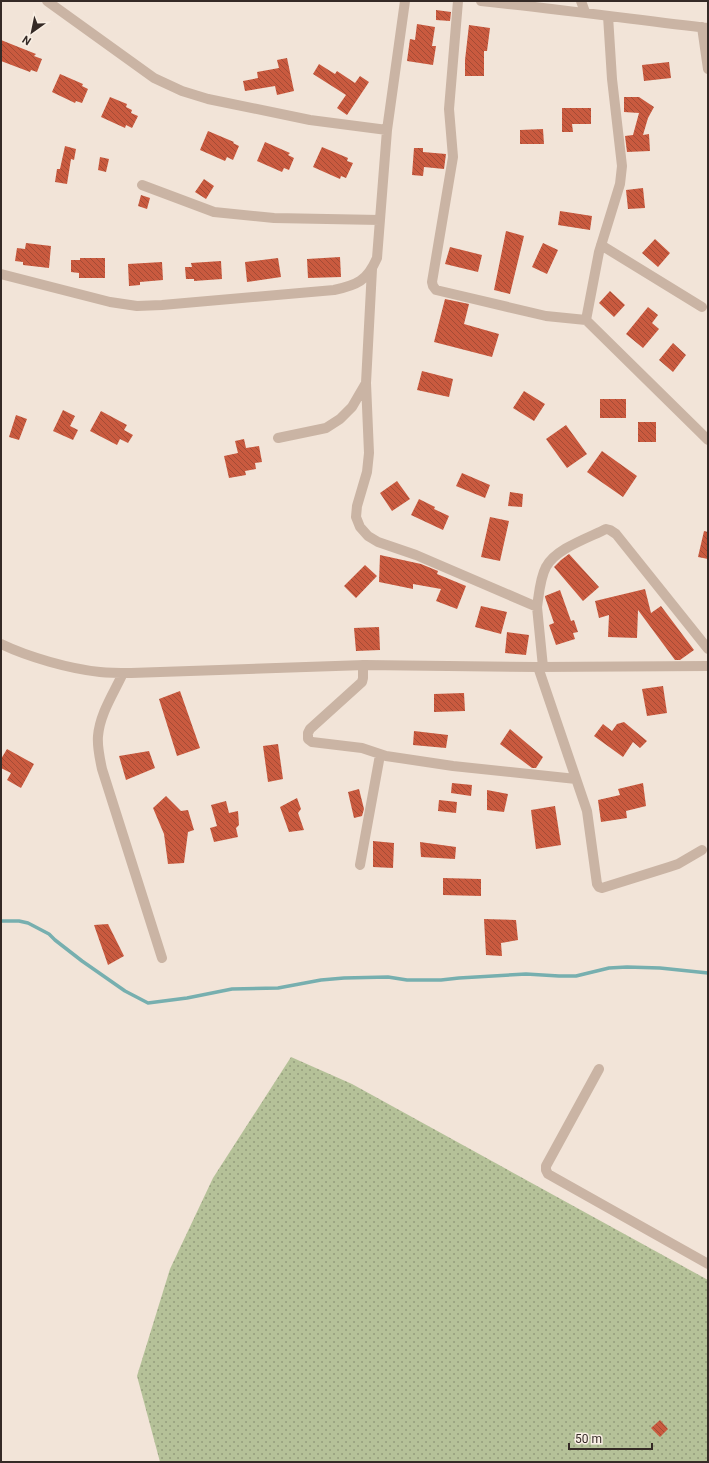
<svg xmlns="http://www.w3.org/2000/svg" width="709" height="1463" viewBox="0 0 709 1463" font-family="Roboto,sans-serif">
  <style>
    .grass { fill: url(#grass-dots) }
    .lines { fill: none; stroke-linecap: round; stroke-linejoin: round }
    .stream { stroke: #77afaf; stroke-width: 3.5 }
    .building { fill: url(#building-back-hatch) }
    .minor { stroke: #cab4a4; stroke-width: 10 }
  </style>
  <defs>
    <pattern id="grass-dots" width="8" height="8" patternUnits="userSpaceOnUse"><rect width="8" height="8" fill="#b5c198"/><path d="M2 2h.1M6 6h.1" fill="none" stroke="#949d7c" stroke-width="1.8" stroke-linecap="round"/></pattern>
    <pattern id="building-back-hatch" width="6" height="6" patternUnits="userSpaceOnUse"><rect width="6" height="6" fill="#c95a3f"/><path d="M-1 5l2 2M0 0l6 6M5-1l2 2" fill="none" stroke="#a44b35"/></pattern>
  </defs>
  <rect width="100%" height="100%" fill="#f2e4d8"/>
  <path class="grass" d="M291,1057L352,1084L708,1280V1462H160L137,1376L170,1269L213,1178Z"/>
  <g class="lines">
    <path class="stream" d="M1,921H19L28,923L49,934L55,940L82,961L125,991L148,1003L187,998L232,989L278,988L321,980L344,978L388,977L407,980H441L459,978L526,974L559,976H576L609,968L627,967L660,968L708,973"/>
  </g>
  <path class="building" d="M436,10L451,12L450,21L436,20Z
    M417,24L435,27L432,46H436L433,65L407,61L410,39L415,40Z
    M469,25L490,28L487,51H484V76H465V60Z
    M1,40L36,54L34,56L42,59L37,72L31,70L30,72L1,61Z
    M287,58L294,91L277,95L275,86L245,91L243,81L258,78L257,72L279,68L277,60Z
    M669,62L671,78L644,81L642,65Z
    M319,64L335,74L337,71L355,83L360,76L369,82L347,115L337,108L346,95L313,74Z
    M60,74L83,84L82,86L88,89L82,103L76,101L75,103L52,92Z
    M110,97L127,104L126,107L132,110L131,113L138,116L132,128L126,125L125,128L101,117Z
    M624,97H639L654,107L648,118L643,135L649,134L650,151L627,152L625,136L633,135L639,113L624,112Z
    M562,108H591V124H572L573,132H562Z
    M543,129L544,144H520V130Z
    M208,131L234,142L233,143L239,146L233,160L227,157L225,161L200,150Z
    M265,142L290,153L288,155L294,158L289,170L284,168L282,172L257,161Z
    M65,146L76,149L74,160L71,159L67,184L55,182L57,169H60Z
    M322,147L348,158L347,161L353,163L346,178L341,176L340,179L313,167Z
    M414,148H423V152L446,154L444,169L424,167L423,176L412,175Z
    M100,157L109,159L106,172L98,170Z
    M204,179L214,186L206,199L195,192Z
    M643,188L645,208L628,209L626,190Z
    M141,195L150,198L147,209L138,206Z
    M560,211L592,216L590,230L558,225Z
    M506,231L524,236L510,294L494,290Z
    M655,239L670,253L658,267L642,253Z
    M26,243L51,246L49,268L23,265V262L15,261L17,248L25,249Z
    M543,243L558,250L547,274L532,267Z
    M450,247L482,255L478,272L445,264Z
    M340,257L341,277L308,278L307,259Z
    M80,258H105V278H79V273L71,272V260H80Z
    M278,258L281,277L247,282L245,262Z
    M221,261L222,279L194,281V279H186L185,267H192L191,263Z
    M162,262L163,280L140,282V285L129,286L128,264Z
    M610,291L625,305L614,317L599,303Z
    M445,299L469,304L464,324L499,334L492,357L434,342Z
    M648,307L658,315L652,323L659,329L643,348L626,334Z
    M673,343L686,355L673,372L659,360Z
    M422,371L453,379L449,397L417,390Z
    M524,391L545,404L534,421L513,408Z
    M600,399H626V418H600Z
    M63,410L75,416L70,426L78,430L73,440L53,431Z
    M101,411L127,425L124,430L133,435L128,443L120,439L117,445L90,431Z
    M16,415L27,419L19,440L9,437Z
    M638,422H656V442H638Z
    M566,425L587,454L567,468L546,439Z
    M244,439L246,448L259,446L262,462L255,463L256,469L245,471L246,475L229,478L224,456L238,453L235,441Z
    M602,451L637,476L623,497L587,472Z
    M462,473L490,485L485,498L456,486Z
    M397,481L410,499L392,511L380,493Z
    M510,492L523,494L522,507L508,506Z
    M419,499L435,507L434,509L449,516L443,530L411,515Z
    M490,517L509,521L500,561L481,557Z
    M704,531L708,532V559L698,557Z
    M569,554L599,587L583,601L554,567L561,560Z
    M380,555L421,564L438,571L437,574L466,586L457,609L436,601L441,589L413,584V589L379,582Z
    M365,565L377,576L356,598L344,586Z
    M645,589L651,613L661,606L694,650L680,660H675L638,610L637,638L608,637L609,615L599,618L595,601Z
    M560,590L571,621L574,620L578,632L573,633L575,639L556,645L549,625L554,623L545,597V596Z
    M481,606L507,612L501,634L475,627Z
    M379,627L380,650L356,651L354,628Z
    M507,632L529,635L526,655L505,653Z
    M663,686L667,713L647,716L642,689Z
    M180,691L200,748L177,756L159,699Z
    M464,693L465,711L434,712V694Z
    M624,722L647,741L640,748L633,742L623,757L594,736L603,724L612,731L617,724Z
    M510,729L543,757L536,768H532L500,744Z
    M414,731L448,735L446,748L413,745Z
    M278,744L283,779L268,782L263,746Z
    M7,749L34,764L21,788L7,780L11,773L1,768V759Z
    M149,751L155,768L126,780L119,756Z
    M452,783L472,785L471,796L451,793Z
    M643,783L646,806L626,811L627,818L601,822L598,800L620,795L618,789Z
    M359,789L364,809L362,816L354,818L348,792Z
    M487,790L508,794L504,812L487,810Z
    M166,796L181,811L188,810L194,830L188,832L184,863L168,864L164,834L153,808Z
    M297,798L301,809L298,813L304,830L289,832L280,807Z
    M439,800L457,802L456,813L438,811Z
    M226,801L229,813L238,811L239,825L236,828L238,837L214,842L210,828L217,826L211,805Z
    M555,806L561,845L536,849L531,810Z
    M373,841L394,843L393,868L373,867Z
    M420,842L456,847L455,859L421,857Z
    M443,878L481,879V896L443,895Z
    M484,919L516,920L518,940L501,943L502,956L486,955Z
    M108,924L124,956L108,965L94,925Z
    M660,1420L668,1429L660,1437L651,1428Z"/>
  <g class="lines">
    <path class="minor" d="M47,1L154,78L182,91L208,99L310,120L387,130
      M458,1L449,109L453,157L432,282L433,286L436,290L546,316L586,320
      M481,1C557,9 632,19 708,28
      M581,1L585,12
      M608,16L612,79L622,166L620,184L599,252L586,320L708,440
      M702,27L708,69
      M142,185L214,212L274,218L380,220
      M601,245L702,307
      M1,274L110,302L137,306L162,305L334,290C357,285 367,281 377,258L387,130L405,1
      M366,383L369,453L367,472L357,506L356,517L360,527L368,536L378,542L416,555L537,607L543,667
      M278,438L326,428L340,419L352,407L366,383L372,269
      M537,607C539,594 540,578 546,567C555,549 588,538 606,529L610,530L616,534L708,649
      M1,644C28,657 70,669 100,672C110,673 121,673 131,673L365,665L538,667L708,666
      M363,665V678L362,682L310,729L308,733V739L312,742L362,748L386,756L453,766L576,779
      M538,667L587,811L597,884L599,887L602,888L669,867L678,864L702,850
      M123,673C114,693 100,713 98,736C97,747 100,759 102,769L162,958
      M360,865L380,755
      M599,1069L546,1166V1170L548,1174L708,1264"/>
  </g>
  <rect width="709" height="1463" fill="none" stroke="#352a26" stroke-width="4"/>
  <g transform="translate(32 32) rotate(213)" stroke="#f9efe4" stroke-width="3" paint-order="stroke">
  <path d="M0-3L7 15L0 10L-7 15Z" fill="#352a26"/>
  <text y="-6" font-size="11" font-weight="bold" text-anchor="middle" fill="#352a26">N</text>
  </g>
  <path d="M569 1443v6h83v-6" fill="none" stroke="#352a26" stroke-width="2"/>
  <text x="575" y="1443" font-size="12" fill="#352a26" stroke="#f9efe4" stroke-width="3" paint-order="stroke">50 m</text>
</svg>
